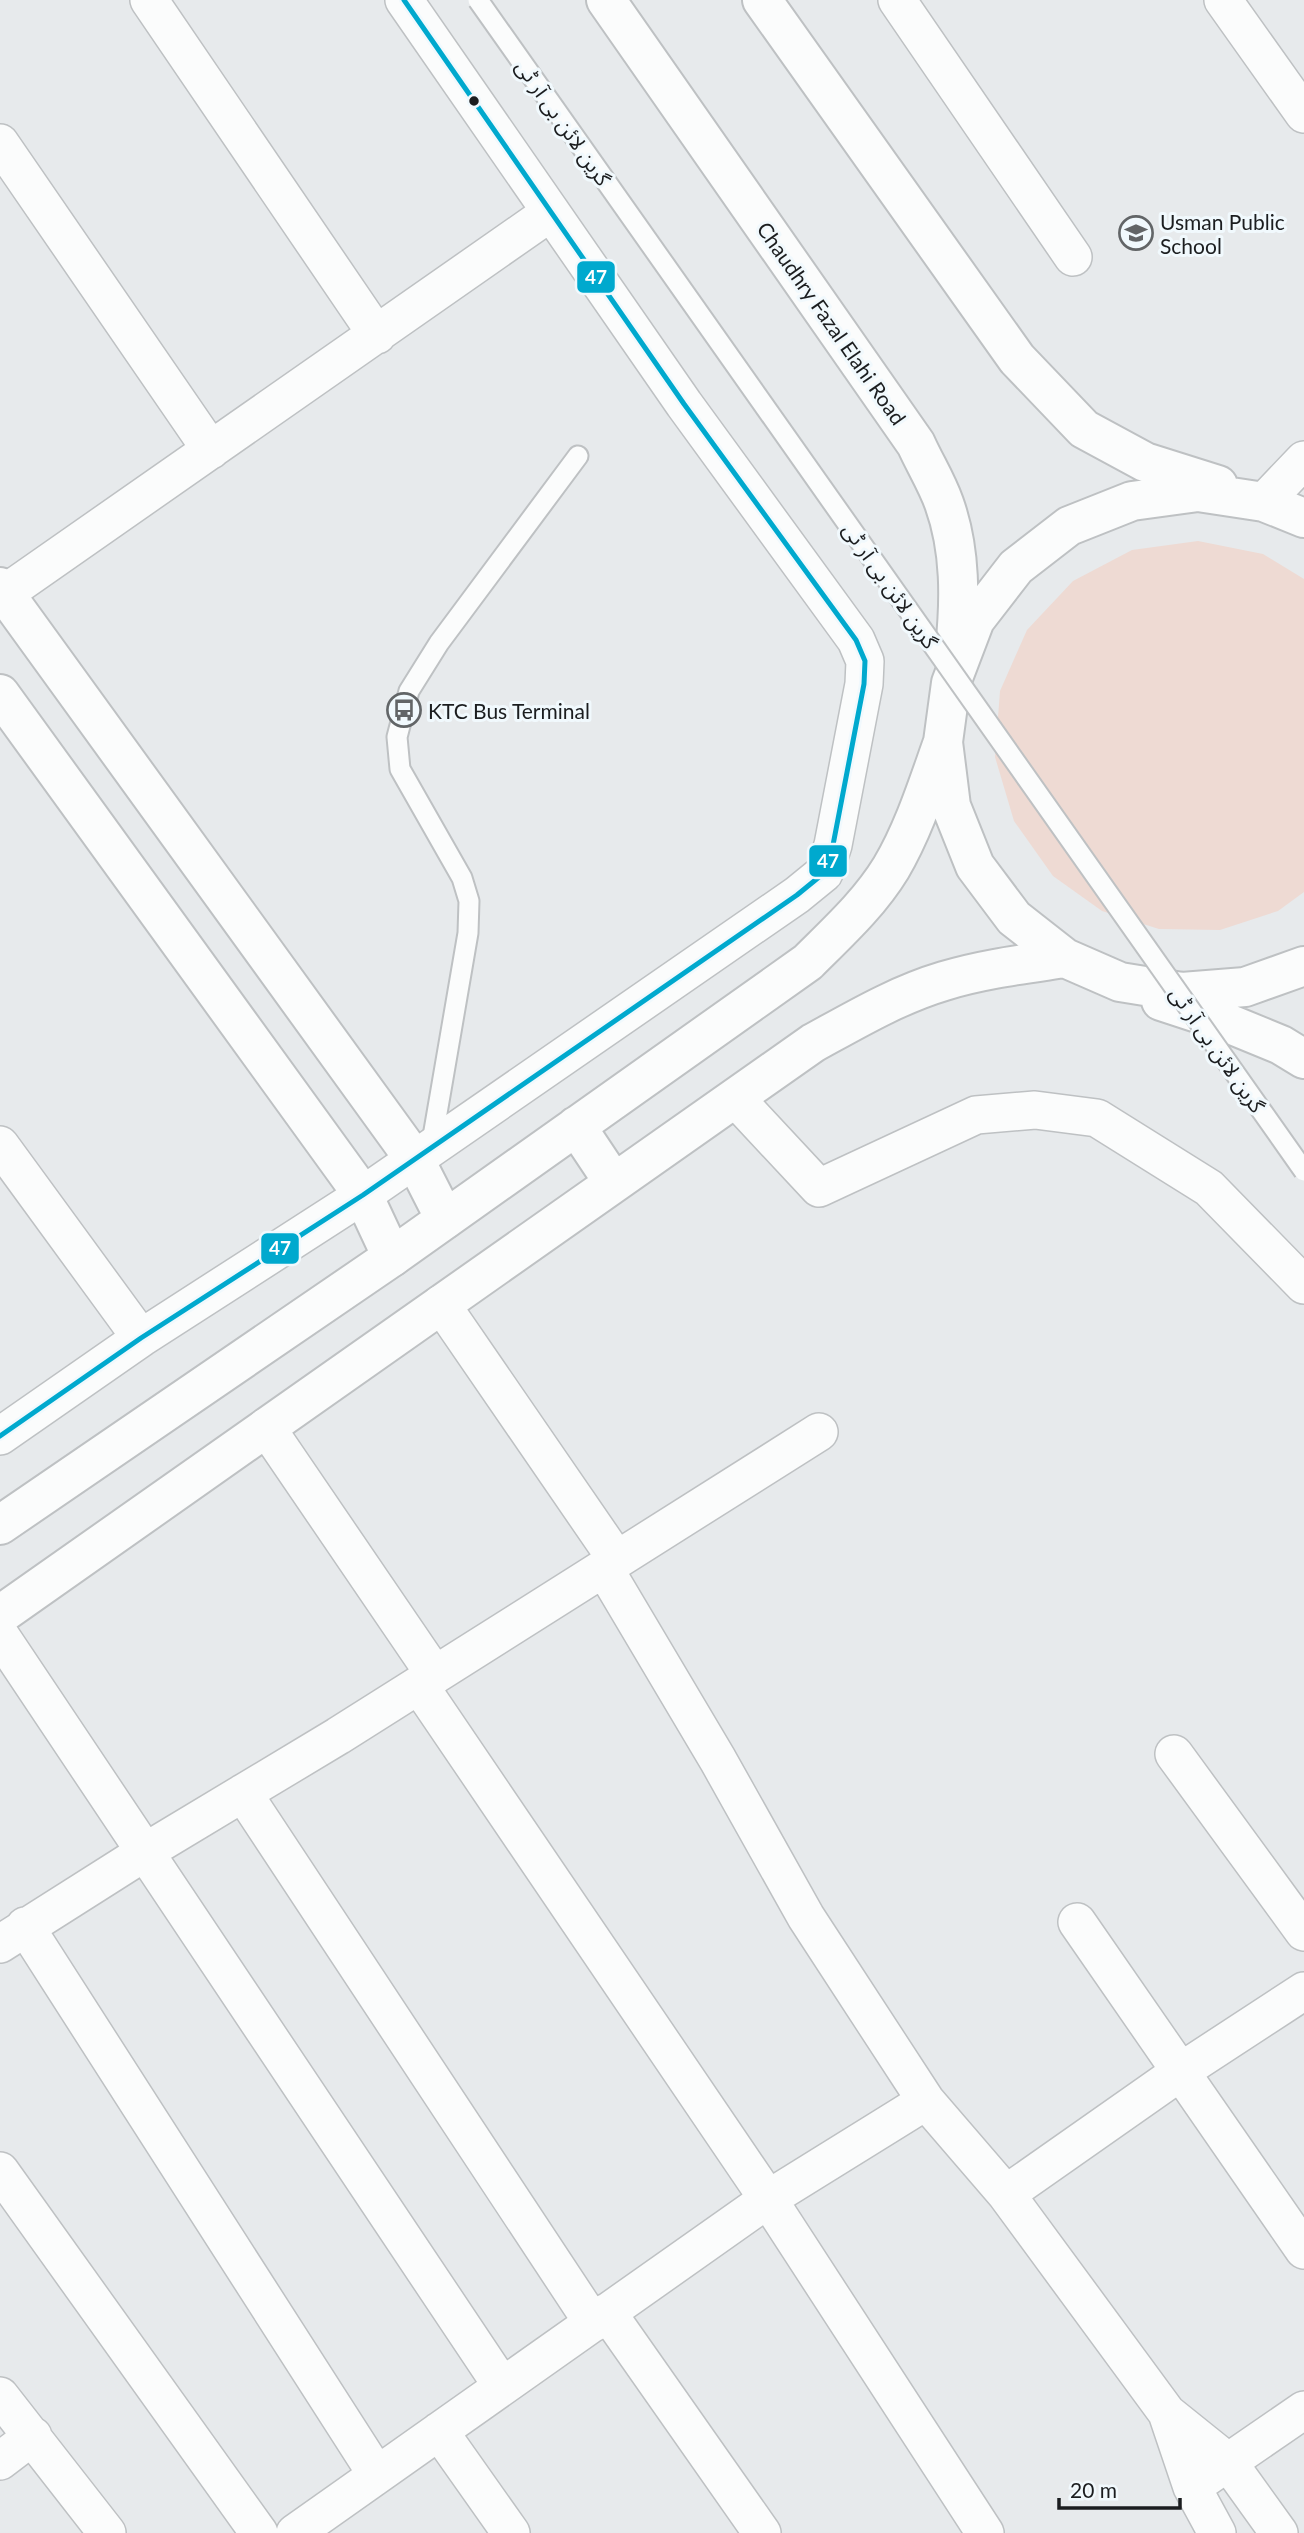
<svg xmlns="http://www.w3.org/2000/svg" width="1304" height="2533" viewBox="0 0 1304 2533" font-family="Lato,'Noto Sans Arabic',sans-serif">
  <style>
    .green { fill: #eedad3 }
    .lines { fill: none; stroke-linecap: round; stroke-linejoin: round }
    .service-casing { stroke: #bec1c3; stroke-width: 23 }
    .minor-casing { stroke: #bec1c3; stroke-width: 40 }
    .tertiary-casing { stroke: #bec1c3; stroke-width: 42 }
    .primary-casing { stroke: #bec1c3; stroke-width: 42 }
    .service { stroke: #fbfcfc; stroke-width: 19 }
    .minor { stroke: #fbfcfc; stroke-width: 37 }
    .tertiary { stroke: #fbfcfc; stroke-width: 38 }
    .primary { stroke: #fbfcfc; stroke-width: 38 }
    .service-bridge-casing { stroke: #bec1c3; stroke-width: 23; stroke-linecap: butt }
    .service-bridge { stroke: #fbfcfc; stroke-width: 19 }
    .bus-1-casing { stroke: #f1f9fd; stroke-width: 10 }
    .bus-1 { stroke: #00a9ce; stroke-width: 5 }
    .bus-dot { fill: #1b1d1f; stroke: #f1f9fd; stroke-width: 2.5 }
    .labels { text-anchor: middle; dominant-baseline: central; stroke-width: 6; stroke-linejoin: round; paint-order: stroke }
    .street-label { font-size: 21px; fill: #1b1d1f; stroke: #f1f9fd }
    .poi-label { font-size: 21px; fill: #1b1d1f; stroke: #f1f9fd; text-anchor: start }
    .line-badge { stroke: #f1f9fd; stroke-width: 2.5 }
    .badge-label { font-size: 19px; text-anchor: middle; font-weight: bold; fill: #fff }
  </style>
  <rect width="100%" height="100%" fill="#e7eaec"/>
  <path class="green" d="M1198,541L1263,554L1304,579V892L1278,911L1220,930L1159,929L1102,911L1053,876L1014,821L995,757L1000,691L1027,630L1073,581L1132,550Z"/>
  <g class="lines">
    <g class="service-casing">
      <path id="service" d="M431,1148L468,933L469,901L462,878L400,769L397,737L409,691L439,643L578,456"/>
    </g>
    <g class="minor-casing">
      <path id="minor" d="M149,0L377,335
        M897,0L1073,257
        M1223,0L1304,114
        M0,143L211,450
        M1264,502L1304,460
        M4,594L551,212
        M735,1098L819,1188L976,1115L1035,1110L1097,1118L1209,1188L1304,1285
        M0,1145L141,1338
        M441,1304L617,1560
        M266,1427L435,1675
        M0,1436L141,1338L363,1195L797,895L824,873L833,845L864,684L865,661L856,640L684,404L404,0
        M604,1568L718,1760L806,1917L926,2101L1006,2194L1167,2413L1228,2462L1279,2533
        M0,1635L502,2386
        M419,1685L768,2199L985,2533
        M1174,1754L1304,1932
        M243,1793L593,2323
        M1077,1922L1304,2250
        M25,1926L377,2475
        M0,1944L145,1852L338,1736L819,1432
        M0,2171L259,2533
        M1006,2194L1180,2072L1304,1991
        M607,2312L762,2533
        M0,2396L107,2533
        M1167,2413L1192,2487L1217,2533
        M439,2431L511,2533
        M0,2461L33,2436
        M1192,2487L1304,2410
        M295,2533L768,2199L926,2101"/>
    </g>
    <g class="tertiary-casing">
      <path id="tertiary" d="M0,587L415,1160L445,1219
        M0,694L363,1195L392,1257"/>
    </g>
    <g class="primary-casing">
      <path id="primary" d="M606,0L916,444C925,464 937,483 944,503C961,550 960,601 955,649
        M762,0L1017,359L1084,429L1145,462L1218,485
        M1304,518L1264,502L1198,492L1132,501L1069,526L1016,567L975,620L951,683L943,742L951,806L975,866L1014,918L1065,958L1120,982L1182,992L1245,987L1304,966
        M1161,1001L1225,1022L1281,1045L1304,1059
        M576,1126L614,1183
        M0,1525L392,1257L808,962C838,932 869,904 891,868C914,829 928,784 943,742
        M0,1615L813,1043C855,1020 897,995 944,981C983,969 1025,964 1065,958"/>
    </g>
    <use href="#service" class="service"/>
    <use href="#minor" class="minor"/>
    <use href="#tertiary" class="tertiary"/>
    <use href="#primary" class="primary"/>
    <g class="service-bridge-casing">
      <path id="service-bridge" d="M478,0L1304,1171"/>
    </g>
    <use href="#service-bridge" class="service-bridge"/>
    <g class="bus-1-casing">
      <path id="bus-1" d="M0,1436L141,1338L363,1195L797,895L824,873L833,845L864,684L865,661L856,640L684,404L404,0"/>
    </g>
    <use href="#bus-1" class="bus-1"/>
  </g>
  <defs>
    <g id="school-ring" transform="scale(1.75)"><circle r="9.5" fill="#f1f9fd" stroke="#626567" stroke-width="1.5"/><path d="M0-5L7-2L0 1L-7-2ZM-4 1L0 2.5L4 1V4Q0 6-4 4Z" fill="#626567"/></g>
    <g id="bus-ring" transform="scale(1.75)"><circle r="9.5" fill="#f1f9fd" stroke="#626567" stroke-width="1.5"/><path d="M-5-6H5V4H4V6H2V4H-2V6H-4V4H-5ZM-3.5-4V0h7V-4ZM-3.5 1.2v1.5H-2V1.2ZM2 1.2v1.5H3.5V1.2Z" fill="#626567"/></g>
  </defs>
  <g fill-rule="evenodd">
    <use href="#school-ring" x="1136" y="233"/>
    <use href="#bus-ring" x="404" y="710"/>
  </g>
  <circle class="bus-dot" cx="474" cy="101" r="6"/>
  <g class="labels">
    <g class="street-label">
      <text transform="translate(564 122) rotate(55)">گرین لائن بی آر ٹی</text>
      <text transform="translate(832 323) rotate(55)">Chaudhry Fazal Elahi Road</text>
      <text transform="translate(891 585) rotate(55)">گرین لائن بی آر ٹی</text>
      <text transform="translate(1218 1049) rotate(55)">گرین لائن بی آر ٹی</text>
    </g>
    <g class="poi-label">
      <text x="1160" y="221">Usman Public<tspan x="1160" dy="24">School</tspan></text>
      <text x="428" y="710">KTC Bus Terminal</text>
    </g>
  </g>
  <g class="line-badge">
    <rect x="576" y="260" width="40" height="34" rx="7" fill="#00a9ce"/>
    <rect x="808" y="844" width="40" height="34" rx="7" fill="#00a9ce"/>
    <rect x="260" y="1232" width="40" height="33" rx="7" fill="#00a9ce"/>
  </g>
  <g class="badge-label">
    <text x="596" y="284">47</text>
    <text x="828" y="868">47</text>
    <text x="280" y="1255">47</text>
  </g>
  <path d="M1059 2498v10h121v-10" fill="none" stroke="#1b1d1f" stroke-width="3.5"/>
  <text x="1070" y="2498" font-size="21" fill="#1b1d1f" stroke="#f1f9fd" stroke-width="5" paint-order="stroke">20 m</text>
</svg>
